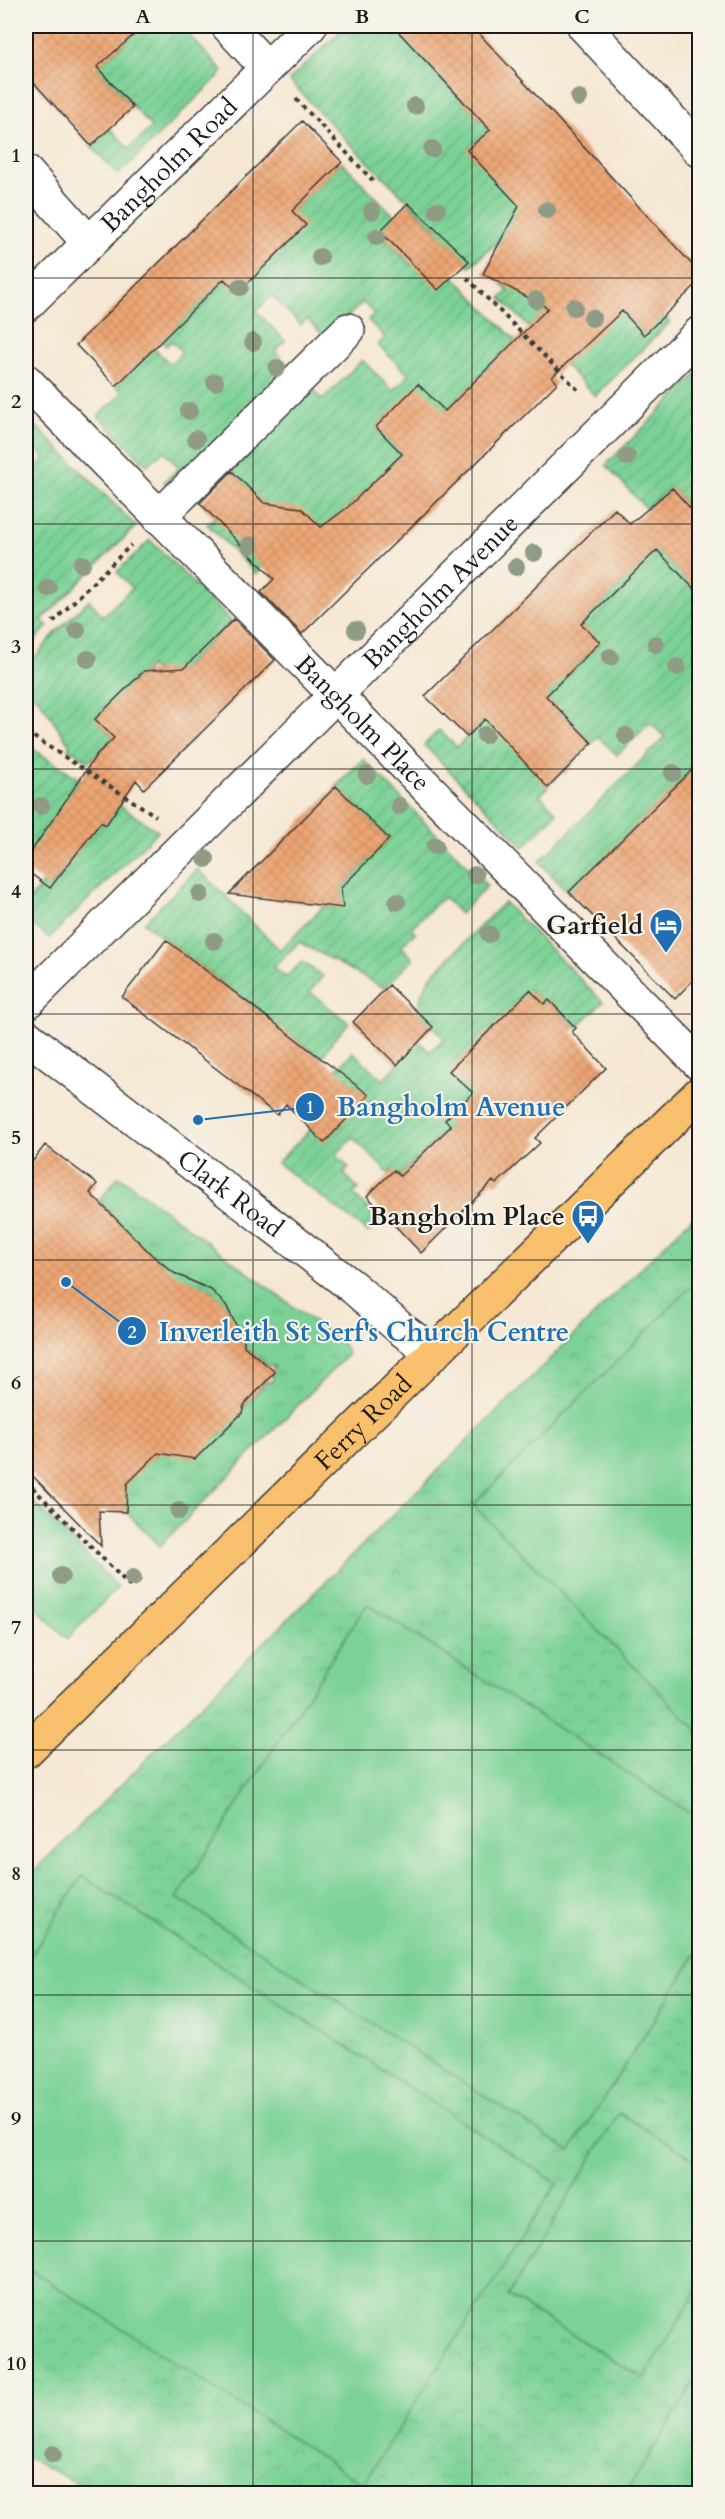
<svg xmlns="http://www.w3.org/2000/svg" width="725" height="2519" viewBox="0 0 725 2519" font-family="Cardo,serif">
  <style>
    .grass { fill: url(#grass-tufts); stroke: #4c7759; stroke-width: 1.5 }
    .park { fill: url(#park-crowns); stroke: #4c7759; stroke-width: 1.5 }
    .garden { fill: url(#garden-furrows); stroke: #4c7759; stroke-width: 1.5; fill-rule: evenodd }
    .pitch { fill: #7bd296; stroke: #4c7759; stroke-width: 1.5 }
    .building { fill: url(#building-cross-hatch) }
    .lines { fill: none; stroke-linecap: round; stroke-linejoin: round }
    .minor-casing { stroke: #3d3a37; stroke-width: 36 }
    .major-casing { stroke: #3d3a37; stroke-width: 36 }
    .path { stroke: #3d3a37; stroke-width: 4; stroke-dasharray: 4.5 4.5; stroke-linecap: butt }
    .minor { stroke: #fff; stroke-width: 33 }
    .major { stroke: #f8bf6c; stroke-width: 33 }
    .tree { fill: #909b86 }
    .grid { fill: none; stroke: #1c1c1c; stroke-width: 1.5; stroke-opacity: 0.55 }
    .labels { text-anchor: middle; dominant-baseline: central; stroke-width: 4.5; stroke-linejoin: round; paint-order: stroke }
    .street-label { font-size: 26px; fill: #1c1c1c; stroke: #f7f3e8 }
    .poi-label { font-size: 26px; font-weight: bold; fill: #1c1c1c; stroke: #f7f3e8; text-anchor: end }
    .leader { fill: none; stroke: #1f6fb2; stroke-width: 2 }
    .callout-dot { fill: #1f6fb2; stroke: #f7f3e8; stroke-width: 2 }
    .mark-label { font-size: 18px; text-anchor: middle; font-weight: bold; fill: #fff }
    .callout-label { font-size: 27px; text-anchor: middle; font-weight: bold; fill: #1f6fb2; stroke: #f7f3e8; stroke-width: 4.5; stroke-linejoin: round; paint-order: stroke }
    .neatline { fill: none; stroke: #1c1c1c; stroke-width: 2 }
    .grid-label { font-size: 20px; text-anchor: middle; font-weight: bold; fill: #1c1c1c }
  </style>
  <defs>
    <pattern id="grass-tufts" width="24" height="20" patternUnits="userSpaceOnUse" patternTransform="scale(1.5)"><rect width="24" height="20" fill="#7bd296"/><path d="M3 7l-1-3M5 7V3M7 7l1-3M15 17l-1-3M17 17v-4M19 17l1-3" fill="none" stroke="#6ab481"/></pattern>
    <pattern id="park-crowns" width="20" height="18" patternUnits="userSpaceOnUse" patternTransform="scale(1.5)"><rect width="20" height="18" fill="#7bd296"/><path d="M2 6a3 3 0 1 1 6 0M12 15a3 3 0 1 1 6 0" fill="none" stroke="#6ab481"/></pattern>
    <pattern id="garden-furrows" width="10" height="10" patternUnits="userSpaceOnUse" patternTransform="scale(1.5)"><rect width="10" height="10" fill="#7bd296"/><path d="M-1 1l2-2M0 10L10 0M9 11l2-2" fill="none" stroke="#6ab481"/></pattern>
    <pattern id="building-cross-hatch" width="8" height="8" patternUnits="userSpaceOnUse" patternTransform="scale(1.5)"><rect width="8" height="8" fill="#eda673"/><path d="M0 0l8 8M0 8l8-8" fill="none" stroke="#cb8e63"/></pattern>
  </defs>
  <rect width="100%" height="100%" fill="#f7f3e8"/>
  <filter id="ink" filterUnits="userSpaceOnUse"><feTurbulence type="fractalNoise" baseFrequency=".0167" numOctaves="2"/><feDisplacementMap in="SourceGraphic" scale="12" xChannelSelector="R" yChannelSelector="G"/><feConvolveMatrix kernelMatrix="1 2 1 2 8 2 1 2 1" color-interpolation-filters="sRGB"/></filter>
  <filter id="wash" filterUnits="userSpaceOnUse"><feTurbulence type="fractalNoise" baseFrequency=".008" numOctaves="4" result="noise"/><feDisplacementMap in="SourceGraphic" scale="24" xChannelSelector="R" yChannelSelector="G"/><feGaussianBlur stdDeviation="1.35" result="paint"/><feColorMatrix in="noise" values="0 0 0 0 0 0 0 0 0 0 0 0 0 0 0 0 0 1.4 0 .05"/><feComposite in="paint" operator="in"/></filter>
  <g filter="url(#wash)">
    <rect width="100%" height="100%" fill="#f5e7d3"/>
    <path class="grass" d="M119,1176L343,1344L348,1354L160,1546L126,1512V1506L110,1495L130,1481L149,1456L152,1459L157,1455L154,1452L188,1451L187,1458L194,1459L195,1453L212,1436L215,1439L220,1435L266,1382H272L274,1366L267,1365L244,1346L245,1337L229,1335V1311L226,1304L220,1307L212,1290L162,1270V1262L154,1254L147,1256L110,1215L109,1210L99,1201Z
      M26,1494L118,1587L67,1639L26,1597Z"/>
    <path class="park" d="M699,1211V2493H97L26,2457V1879Z"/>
    <path class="garden" d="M109,26H181L223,72L118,175L91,146L110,128L129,149L152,127L97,67L125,43Z
      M346,26H393L490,130L468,150L498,183L670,322L595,396L501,298L508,292L501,283L517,252L498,242L469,267L441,238L436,229L345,139L289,80Z
      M342,162L403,225L387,240L411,265L414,264L453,276L516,341L434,422L392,411L376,427L402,454L324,531L290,540L256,574L207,524L247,487L227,465L306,383L323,400L362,360L393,391L409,375L378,345L385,337L368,320L374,314L363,302L326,338L307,319L301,325L272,296L256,311L285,341L275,351L293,370L173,491L164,482L179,468L164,451L147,465L98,416L123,393L116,386L154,348L170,364L182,352L172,341L166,346L161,341Z
      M699,372L700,550L691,558L700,567L699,581L697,583L700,585V763L694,769L699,774V840L690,849L656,806L569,893L539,862L665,737L650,723L617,755L598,737L592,743L566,717L549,733L575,760L564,773L538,745L548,787L540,795L557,813L524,847L424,745L439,730L457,747L502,702L567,675L599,643L581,624L671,536L606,465ZM671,488L687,504L678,514L662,497ZM658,498L675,515L665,525L648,507Z
      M37,427L136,526L42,620L48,626L26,650V477L45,458L26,438Z
      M150,540L231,621L168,684L150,666L96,719L114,738L89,761L68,748L70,745L39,699L26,688V669L56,632L89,600L103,616L132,588L117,572Z
      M26,745L80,779L67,799L105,824L119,805L158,831L49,938L26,920V905L43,882L51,887L66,868L37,858L26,849Z
      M363,759L487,886L460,914L444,897L411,928L415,933L401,946L413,959L384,988L299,942L273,968L286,977L302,962L323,976L310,992L349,1023L333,1040L322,1058L301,1043L291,1055L262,1013L144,923L198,869L280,950L324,906L334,907L342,899L341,888L389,839L336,786Z
      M504,902L603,1002L576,1028L549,1000L544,1004L530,990L529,1037L451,1126L400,1176L393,1170L389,1174L353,1137L336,1155L349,1168L344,1174L359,1189L353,1194L380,1221L368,1232L277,1163L344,1096L327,1079L353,1052L383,1080L400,1062L404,1028L430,1052L444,1038L419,1013L421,994L432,975Z"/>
    <path class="pitch" d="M699,1279V1732L473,1505Z
      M367,1604L699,1819V1950L570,2151L177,1898Z
      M82,1876L557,2183L363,2484L26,2267V1964Z
      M619,2113L699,2162V2287L644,2379L508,2296Z
      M699,2374V2493H626Z"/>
    <g id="blocks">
      <path class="building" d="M26,26H144L97,67L133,107L91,146L26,74Z
        M393,26H472L699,272V282L644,335L622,311L552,377L557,383L525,415L302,634L261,592L274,579L200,503L232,471L264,503L301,508L321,527L348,507L402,454L376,427L418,384L445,411L548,308L483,274L519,206L467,150L490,130Z
        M302,121L342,162L292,211L306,225L238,293L224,279L116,386L76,345Z
        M408,203L469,261L438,290L380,231Z
        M672,488L699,518V594L657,550L581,624L600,642L546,696L592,743L548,788L485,719L467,737L425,696L615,509L630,524Z
        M234,619L275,660L144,789L136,780L106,825L101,822L50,888L26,870V859L97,754L114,738L95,719L144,671L184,668Z
        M699,763V974L675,999L569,892Z
        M336,786L389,839L341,888L343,908L229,894Z
        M166,940L369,1095L324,1143L286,1104L277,1115L122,997Z
        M389,985L433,1027L397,1065L353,1022Z
        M530,990L544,1004L549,1000L576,1028L572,1032L606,1068L535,1138L540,1143L496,1184L493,1181L421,1253L367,1196L394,1170L400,1176L451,1126L445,1120L473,1093L449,1071Z
        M45,1145L97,1184L90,1193L152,1255L174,1273L211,1290L226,1305L244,1341V1346L275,1372L244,1405L242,1413L195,1459L158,1453L127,1484L126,1512L99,1511L101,1546L26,1469V1170Z"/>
    </g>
  </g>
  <g filter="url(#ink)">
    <use href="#blocks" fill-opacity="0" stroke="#3d3a37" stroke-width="1.5"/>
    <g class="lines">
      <g class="minor-casing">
        <g id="minor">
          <path d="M228,26L267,68"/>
          <path d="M584,26L700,151"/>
          <path d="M26,172L89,243"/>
          <path id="s1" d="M26,305L310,26"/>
          <path id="s2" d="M26,381L700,1064"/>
          <path d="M159,517L348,330"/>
          <path id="s3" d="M26,1003L700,333"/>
          <path id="s4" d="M26,1036L354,1288L401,1329L434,1353"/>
        </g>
      </g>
      <g class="major-casing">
        <g id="major">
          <path id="s5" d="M26,1751L700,1093"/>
        </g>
      </g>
      <path class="path" d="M296,99L376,184
        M467,278L580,392
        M53,622L131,545
        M26,732L156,816
        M26,1481L133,1589"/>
      <use href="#minor" class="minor"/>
      <use href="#major" class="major"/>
    </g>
    <g class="tree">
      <circle cx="579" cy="98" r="9"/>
      <circle cx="415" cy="106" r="9"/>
      <circle cx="432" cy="149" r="9"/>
      <circle cx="437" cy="210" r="9"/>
      <circle cx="547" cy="210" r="9"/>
      <circle cx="372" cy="211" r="9"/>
      <circle cx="377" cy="237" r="9"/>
      <circle cx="320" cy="257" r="9"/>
      <circle cx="240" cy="287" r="9"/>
      <circle cx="536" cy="300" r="9"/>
      <circle cx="574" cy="307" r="9"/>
      <circle cx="592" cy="318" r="9"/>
      <circle cx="253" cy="342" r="9"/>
      <circle cx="277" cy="368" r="9"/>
      <circle cx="215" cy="382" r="9"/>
      <circle cx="189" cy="411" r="9"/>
      <circle cx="196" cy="439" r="9"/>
      <circle cx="627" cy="457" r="9"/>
      <circle cx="250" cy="545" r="9"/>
      <circle cx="534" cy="553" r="9"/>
      <circle cx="82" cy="564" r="9"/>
      <circle cx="516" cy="567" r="9"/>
      <circle cx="48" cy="588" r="9"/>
      <circle cx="77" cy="630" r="9"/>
      <circle cx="356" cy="630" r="9"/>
      <circle cx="656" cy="644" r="9"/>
      <circle cx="610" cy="657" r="9"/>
      <circle cx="88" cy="659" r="9"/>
      <circle cx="677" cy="667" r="9"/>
      <circle cx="485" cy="735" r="9"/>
      <circle cx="626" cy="736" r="9"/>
      <circle cx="673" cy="773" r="9"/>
      <circle cx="367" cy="775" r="9"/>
      <circle cx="41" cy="806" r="9"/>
      <circle cx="399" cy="806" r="9"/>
      <circle cx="435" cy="846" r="9"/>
      <circle cx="206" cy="859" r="9"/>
      <circle cx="475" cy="875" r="9"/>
      <circle cx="200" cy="894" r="9"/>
      <circle cx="397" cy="902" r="9"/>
      <circle cx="489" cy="934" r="9"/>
      <circle cx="214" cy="941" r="9"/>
      <circle cx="179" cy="1511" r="9"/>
      <circle cx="61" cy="1576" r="9"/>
      <circle cx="133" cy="1578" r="9"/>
      <circle cx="53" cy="2454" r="9"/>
    </g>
  </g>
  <path class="grid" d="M253,26V2494M472,26V2494M26,278H700M26,524H700M26,769H700M26,1014H700M26,1260H700M26,1505H700M26,1750H700M26,1995H700M26,2241H700"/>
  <defs>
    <g id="hotel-pin" transform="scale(1.725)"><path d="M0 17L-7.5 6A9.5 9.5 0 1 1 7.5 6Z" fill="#1f6fb2" stroke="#f7f3e8"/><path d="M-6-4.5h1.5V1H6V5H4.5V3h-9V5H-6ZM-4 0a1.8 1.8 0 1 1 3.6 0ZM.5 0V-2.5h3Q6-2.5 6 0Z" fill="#fff"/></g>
    <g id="bus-pin" transform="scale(1.725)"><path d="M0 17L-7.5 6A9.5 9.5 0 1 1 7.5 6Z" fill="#1f6fb2" stroke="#f7f3e8"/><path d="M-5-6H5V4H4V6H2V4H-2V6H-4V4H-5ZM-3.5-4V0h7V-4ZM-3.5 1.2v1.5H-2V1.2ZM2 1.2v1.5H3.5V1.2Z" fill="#fff"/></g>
  </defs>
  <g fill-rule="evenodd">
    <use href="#hotel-pin" x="666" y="925"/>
    <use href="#bus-pin" x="588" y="1216"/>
  </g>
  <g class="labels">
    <g class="street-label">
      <text stroke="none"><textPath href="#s1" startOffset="200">Bangholm Road</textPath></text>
      <text stroke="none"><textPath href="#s3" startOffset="584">Bangholm Avenue</textPath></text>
      <text stroke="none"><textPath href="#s2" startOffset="480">Bangholm Place</textPath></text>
      <text stroke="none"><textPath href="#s4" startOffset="258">Clark Road</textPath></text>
      <text stroke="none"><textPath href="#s5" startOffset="471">Ferry Road</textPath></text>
    </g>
    <g class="poi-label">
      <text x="643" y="925">Garfield</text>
      <text x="565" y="1216">Bangholm Place</text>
    </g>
  </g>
  <path class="leader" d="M198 1120L310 1107M66 1282L132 1331"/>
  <g class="callout-dot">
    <circle cx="198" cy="1120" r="6"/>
    <circle cx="66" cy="1282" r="6"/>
    <circle cx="310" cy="1107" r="15"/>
    <circle cx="132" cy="1331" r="15"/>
  </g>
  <g class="mark-label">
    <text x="310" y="1113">1</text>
    <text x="132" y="1338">2</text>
  </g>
  <g class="callout-label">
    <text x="451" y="1116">Bangholm Avenue</text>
    <text x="364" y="1341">Inverleith St Serf's Church Centre</text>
  </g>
  <rect width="725" height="2519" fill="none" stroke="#f7f3e8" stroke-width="66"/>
  <rect x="33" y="33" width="659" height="2453" class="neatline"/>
  <g class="grid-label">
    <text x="143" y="23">A</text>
    <text x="362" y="23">B</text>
    <text x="582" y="23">C</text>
    <text x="16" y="162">1</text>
    <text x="16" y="408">2</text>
    <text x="16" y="653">3</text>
    <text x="16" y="898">4</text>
    <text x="16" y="1144">5</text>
    <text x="16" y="1389">6</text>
    <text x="16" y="1634">7</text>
    <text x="16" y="1880">8</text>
    <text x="16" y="2125">9</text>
    <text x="16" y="2370">10</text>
  </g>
</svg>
